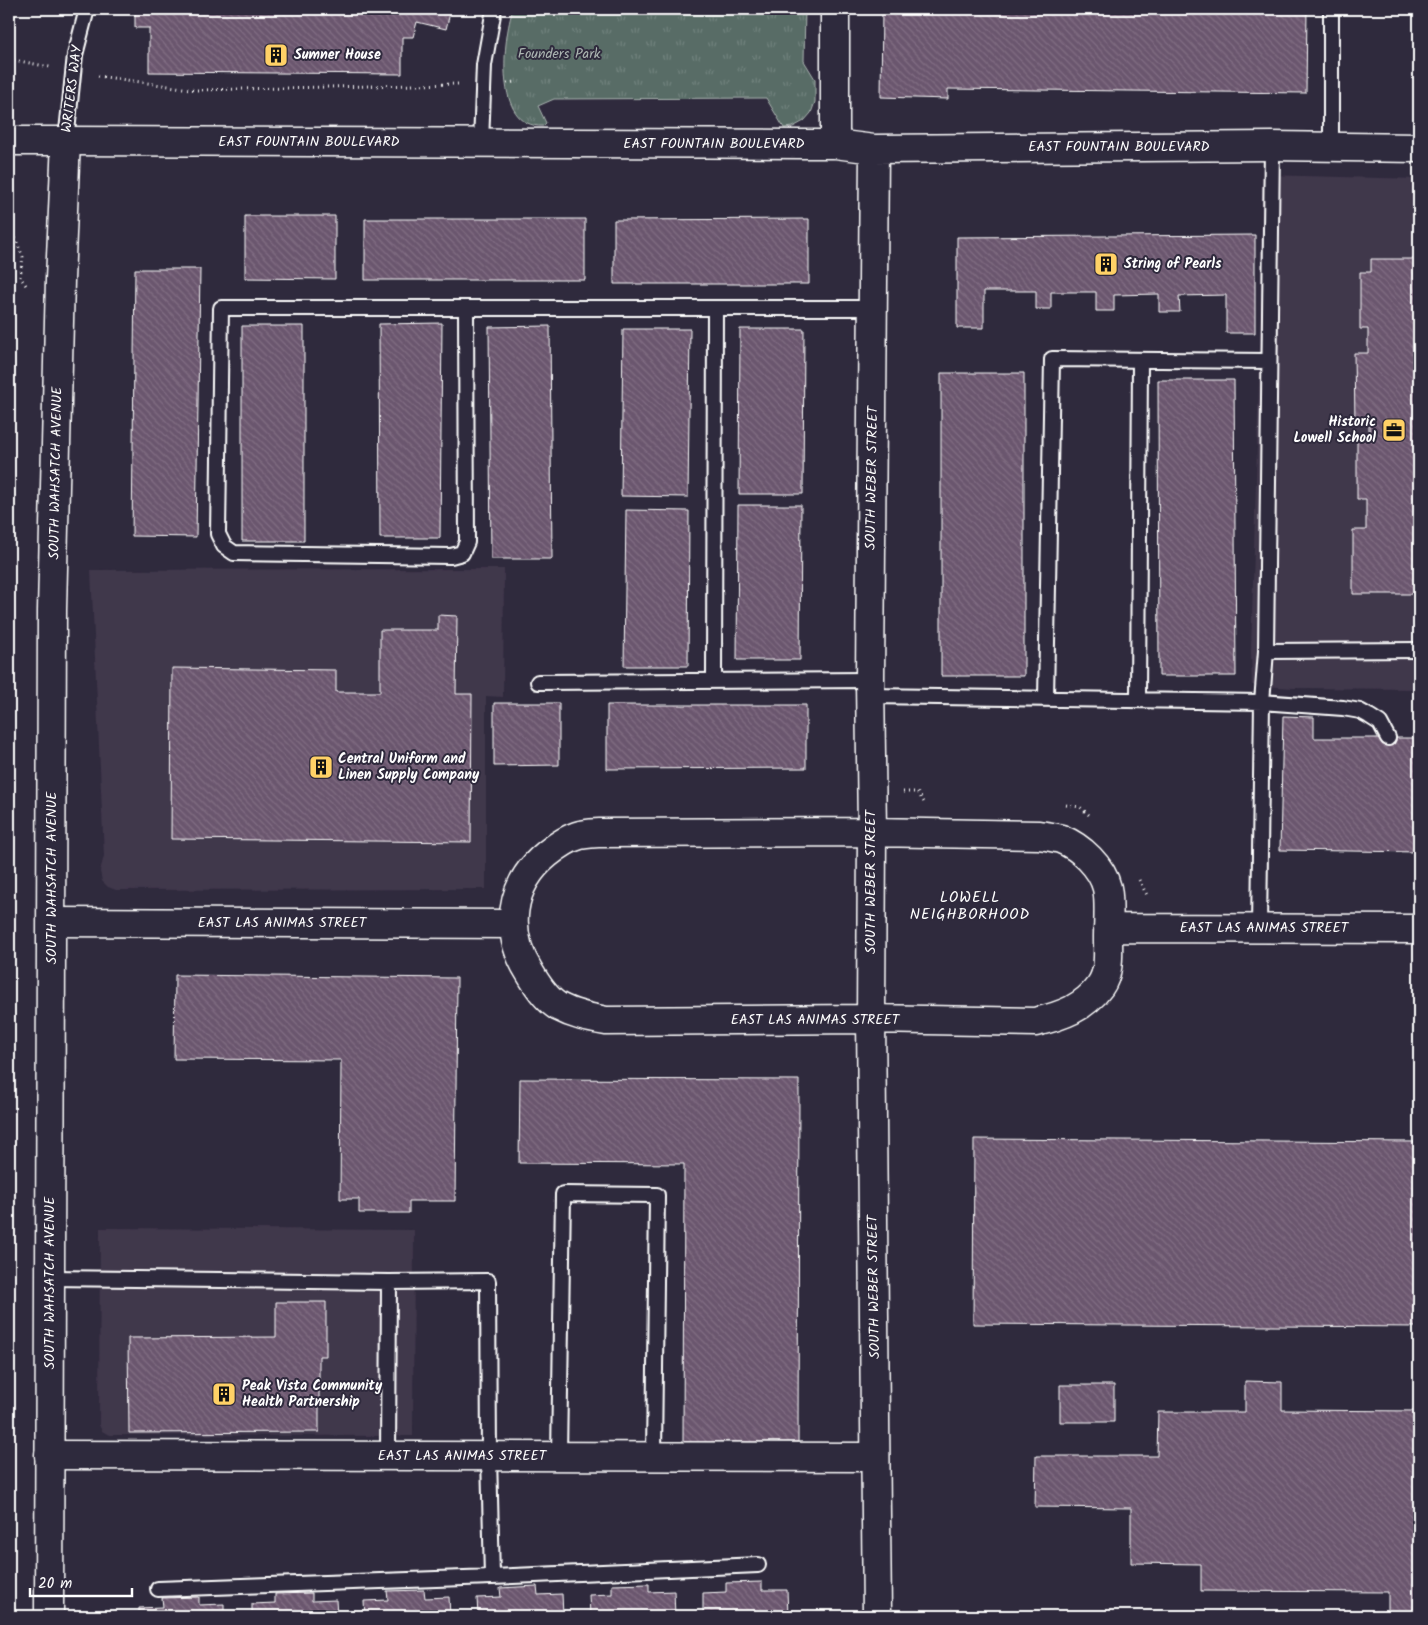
<svg xmlns="http://www.w3.org/2000/svg" width="1428" height="1625" viewBox="0 0 1428 1625" font-family="Kalam,sans-serif">
  <style>
    .built { fill: #41374c }
    .grass { fill: url(#grass-tufts); stroke: #acb6b2 }
    .building { fill: url(#building-back-hatch); stroke: #fff }
    .lines { fill: none; stroke-linecap: round; stroke-linejoin: round }
    .service-casing { stroke: #fff; stroke-width: 18 }
    .minor-casing { stroke: #fff; stroke-width: 31 }
    .secondary-casing { stroke: #fff; stroke-width: 31 }
    .path { stroke: #fff; stroke-width: 3; stroke-dasharray: 1 4; stroke-linecap: butt }
    .service { stroke: #2f2a3d; stroke-width: 14 }
    .minor { stroke: #2f2a3d; stroke-width: 28 }
    .secondary { stroke: #2f2a3d; stroke-width: 28 }
    .labels { text-anchor: middle; dominant-baseline: central; stroke-width: 4; stroke-linejoin: round; paint-order: stroke }
    .park-label { font-size: 14px; fill: #acb6b2; stroke: #2f2a3d }
    .poi-label { font-size: 14px; font-weight: bold; fill: #fff; stroke: #2f2a3d; text-anchor: start }
    .street-label { font-size: 14px; fill: #fff; stroke: #2f2a3d }
    .neighbourhood-label { font-size: 15px; letter-spacing: 1px; fill: #fff; stroke: #2f2a3d }
  </style>
  <defs>
    <pattern id="grass-tufts" width="24" height="20" patternUnits="userSpaceOnUse" patternTransform="scale(1.25)"><rect width="24" height="20" fill="#586c66"/><path d="M3 7l-1-3M5 7V3M7 7l1-3M15 17l-1-3M17 17v-4M19 17l1-3" fill="none" stroke="#71827d"/></pattern>
    <pattern id="building-back-hatch" width="6" height="6" patternUnits="userSpaceOnUse" patternTransform="scale(1.25)"><rect width="6" height="6" fill="#6b566e"/><path d="M-1 5l2 2M0 0l6 6M5-1l2 2" fill="none" stroke="#816f84"/></pattern>
  </defs>
  <rect width="100%" height="100%" fill="#2f2a3d"/>
  <filter id="ink" filterUnits="userSpaceOnUse"><feTurbulence type="fractalNoise" baseFrequency=".02" numOctaves="2"/><feDisplacementMap in="SourceGraphic" scale="10" xChannelSelector="R" yChannelSelector="G"/><feConvolveMatrix kernelMatrix="1 2 1 2 8 2 1 2 1" color-interpolation-filters="sRGB"/></filter>
  <g filter="url(#ink)">
    <path class="built" d="M1262,175L1419,179V689L1293,688L1252,685L1251,651L1260,344Z
      M504,569L503,697L486,696V889L116,890L108,887L102,881L100,871L104,856L91,570Z
      M100,1228L414,1230L413,1436L109,1435L102,1431L99,1425Z"/>
    <path class="grass" d="M513,9H805L804,61L815,79V102L811,113L804,121L793,127L784,128L766,98L554,99L538,106L546,123L543,126C493,128 503,39 513,9Z"/>
    <path class="building" d="M135,9H451L446,29L417,22L413,37H402V74L149,72V28H135Z
      M882,9H1307L1306,93L948,89V99L881,97Z
      M245,216H335V279L245,278Z
      M365,219H585V280H365Z
      M809,219V284H614V220Z
      M1255,235V333H1226V295L1179,296L1180,312H1159V294L1114,295V311H1096V292H1051V309H1036V291H984V328H957V237Z
      M1371,259H1419V594H1353V530H1366V499H1357V439L1369,438V422H1355L1354,353H1368V329H1360V272H1371Z
      M135,269H200L196,537L132,536Z
      M442,323L440,538H380L379,324Z
      M242,326H304V541H242Z
      M550,326L552,559H491L489,327Z
      M623,329H690L688,497L621,496Z
      M740,329H804L803,494H739Z
      M941,373H1024V676H941Z
      M1158,380H1234L1236,676H1159Z
      M738,505H801L800,660H737Z
      M626,510L689,511L688,666H624Z
      M438,615L457,616L456,694H472L471,842L171,839L172,668L336,670V692H380V630H438Z
      M494,703H559V765L494,766Z
      M607,705H806V768L607,769Z
      M1283,716L1314,717V738H1419V852L1280,850Z
      M175,975L457,978L455,1201H409V1213H359V1199H340L341,1060L174,1059Z
      M520,1079L799,1080L798,1442H683L684,1164L519,1163Z
      M974,1139L1419,1142V1327L973,1324Z
      M276,1302H326V1356H319V1432L129,1433L128,1338L276,1337Z
      M1245,1381L1282,1382V1410L1419,1411V1616H1388V1592L1201,1591V1564L1131,1563V1508L1035,1507L1036,1456H1157L1158,1412H1245Z
      M1060,1385H1114V1422H1060Z
      M762,1582V1590H787L788,1616H703V1593L726,1592V1583Z
      M649,1584V1592L674,1591L675,1616H590L589,1595L612,1594V1585Z
      M537,1586L538,1595L562,1594L563,1616H478L477,1598L501,1597L500,1588Z
      M424,1590L425,1598L449,1597L450,1616H365L364,1601L388,1600L387,1591Z
      M312,1593V1601L336,1600L337,1616H252V1604L275,1603V1594Z
      M199,1597V1605L224,1604V1616H139V1608L163,1607L162,1598Z"/>
    <g class="lines">
      <g class="service-casing">
        <path id="service" d="M66,141L75,55L87,9
          M481,143L484,65L494,9
          M1272,146L1266,651L1419,650
          M1331,147V9
          M466,308L467,542L462,553L451,556L234,553L224,546L218,534L221,308H874
          M714,681L715,308
          M538,682L870,680
          M870,696L1262,702L1343,708L1360,711L1369,716L1380,723L1388,738
          M1046,699L1052,359L1269,361
          M1138,700L1140,360
          M1259,928L1262,702L1266,651
          M50,1278L389,1282L388,1456
          M559,1456L563,1194L657,1195L654,1456
          M492,1577L758,1565
          M158,1589L492,1577L489,1456L488,1281L389,1282"/>
      </g>
      <g class="minor-casing">
        <path id="minor" d="M835,9V144
          M66,141L801,144H835L874,149L1272,146L1419,148
          M874,149L870,680L872,832L871,1019L877,1616
          M872,832L1039,835C1046,836 1054,837 1061,839C1081,847 1102,867 1107,888C1110,902 1108,923 1108,938C1108,954 1110,972 1100,986C1084,1008 1062,1016 1035,1022L871,1019L606,1021C589,1018 574,1015 559,1007C547,1000 537,985 530,973C504,932 509,885 547,854C557,846 568,838 580,835C586,834 593,833 599,833Z
          M52,922L513,924
          M1108,928L1419,929
          M49,1455L875,1457"/>
      </g>
      <g class="secondary-casing">
        <path id="secondary" d="M9,141H66L60,280L52,610L49,1616"/>
      </g>
      <path class="path" d="M9,59L50,67
        M98,76L197,90L458,84
        M507,83L515,82
        M9,224L23,257L20,277L28,288
        M903,792H917L924,802
        M1066,805L1080,807L1089,815
        M1139,880L1148,897"/>
      <use href="#service" class="service"/>
      <use href="#minor" class="minor"/>
      <use href="#secondary" class="secondary"/>
    </g>
  </g>
  <defs>
    <g id="building-square" transform="scale(1.25)"><rect x="-9" y="-9" width="18" height="18" rx="4" fill="#ffd166" stroke="#2f2a3d"/><path d="M-4-6H4V6H1V3H-1V6H-4ZM-2.5-4.3h1.7v1.8h-1.7ZM.8-4.3h1.7v1.8H.8ZM-2.5-1h1.7V.8h-1.7ZM.8-1h1.7V.8H.8Z" fill="#111"/></g>
    <g id="office-square" transform="scale(1.25)"><rect x="-9" y="-9" width="18" height="18" rx="4" fill="#ffd166" stroke="#2f2a3d"/><path d="M-6-3h4V-5.5h4V-3h4V5H-6ZM-1-4.5V-3h2v-1.5ZM-6 0V1H6V0Z" fill="#111"/></g>
  </defs>
  <g fill-rule="evenodd">
    <use href="#building-square" x="276" y="55"/>
    <use href="#building-square" x="1106" y="264"/>
    <use href="#office-square" x="1394" y="430"/>
    <use href="#building-square" x="321" y="767"/>
    <use href="#building-square" x="224" y="1394"/>
  </g>
  <g class="labels">
    <g class="park-label">
      <text x="559" y="54">Founders Park</text>
    </g>
    <g class="poi-label">
      <text x="294" y="55">Sumner House</text>
      <text x="1124" y="264">String of Pearls</text>
      <text x="1376" y="422" text-anchor="end">Historic<tspan x="1376" dy="16">Lowell School</tspan></text>
      <text x="338" y="759">Central Uniform and<tspan x="338" dy="16">Linen Supply Company</tspan></text>
      <text x="242" y="1386">Peak Vista Community<tspan x="242" dy="16">Health Partnership</tspan></text>
    </g>
    <g class="street-label">
      <text transform="translate(72 89) rotate(-83)">WRITERS WAY</text>
      <text x="309" y="142">EAST FOUNTAIN BOULEVARD</text>
      <text x="714" y="144">EAST FOUNTAIN BOULEVARD</text>
      <text x="1119" y="147">EAST FOUNTAIN BOULEVARD</text>
      <text transform="translate(56 473) rotate(-89)">SOUTH WAHSATCH AVENUE</text>
      <text transform="translate(872 478) rotate(-89)">SOUTH WEBER STREET</text>
      <text transform="translate(52 878) rotate(-90)">SOUTH WAHSATCH AVENUE</text>
      <text transform="translate(871 882) rotate(-90)">SOUTH WEBER STREET</text>
      <text x="282" y="923">EAST LAS ANIMAS STREET</text>
      <text x="1264" y="928">EAST LAS ANIMAS STREET</text>
      <text x="815" y="1020">EAST LAS ANIMAS STREET</text>
      <text transform="translate(50 1283) rotate(-90)">SOUTH WAHSATCH AVENUE</text>
      <text transform="translate(874 1287) rotate(-91)">SOUTH WEBER STREET</text>
      <text x="462" y="1456">EAST LAS ANIMAS STREET</text>
    </g>
    <g class="neighbourhood-label">
      <text x="970" y="898">LOWELL<tspan x="970" dy="17">NEIGHBORHOOD</tspan></text>
    </g>
  </g>
  <rect width="1428" height="1625" fill="none" stroke="#2f2a3d" stroke-width="30"/>
  <rect x="15" y="15" width="1398" height="1595" fill="none" stroke="#fff" stroke-width="2" filter="url(#ink)"/>
  <path d="M30 1588v8h102v-8" fill="none" stroke="#ffffff" stroke-width="2.5"/>
  <text x="38" y="1588" font-size="15" fill="#ffffff" stroke="#2f2a3d" stroke-width="4" paint-order="stroke">20 m</text>
</svg>
